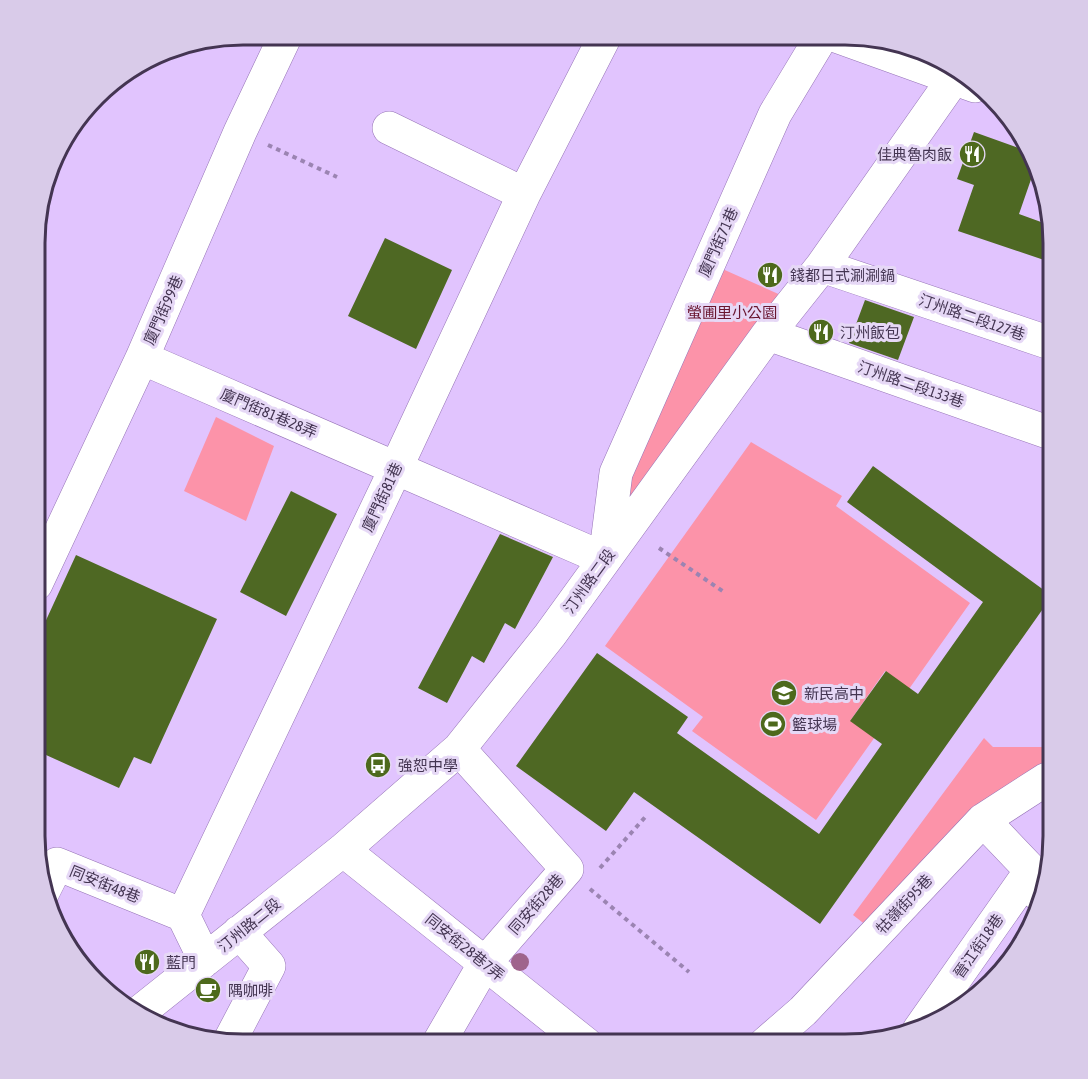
<svg xmlns="http://www.w3.org/2000/svg" width="1088" height="1079" viewBox="0 0 1088 1079" font-family="'Asap Condensed','Noto Sans TC',sans-serif">
  <style>
    .green { fill: #fc93a9; fill-rule: evenodd }
    .building { fill: #4e6823 }
    .lines { fill: none; stroke-linecap: round; stroke-linejoin: round }
    .minor-casing { stroke: #9674b7; stroke-width: 34 }
    .path { stroke: #9b84b2; stroke-width: 4; stroke-dasharray: 4.5 4.5; stroke-linecap: butt }
    .minor { stroke: #fff; stroke-width: 33 }
    .tree { fill: #9f648c }
    .labels { text-anchor: middle; dominant-baseline: central; stroke-width: 6; stroke-linejoin: round; paint-order: stroke }
    .poi-label { font-size: 15px; fill: #443552; stroke: #e6d8f6; text-anchor: start }
    .street-label { font-size: 15px; fill: #443552; stroke: #e6d8f6 }
    .park-label { font-size: 15px; fill: #69152f; stroke: #e6d8f6 }
    .rim { fill: none; stroke: #443552; stroke-width: 3 }
  </style>
  <rect width="100%" height="100%" fill="#e1c4fe"/>
  <path class="green" d="M718,267L783,296L623,519L625,474Z
    M216,417L274,446L246,521L184,491Z
    M751,442L842,496L836,506L970,603L816,820L692,731L703,717L605,646ZM885,671L903,684L850,721Z
    M984,738L993,747H1053V775L871,929L853,915Z"/>
  <path class="building" d="M974,132L1030,152L1036,165L1019,214L1052,226L1053,263L958,231L974,185L957,179Z
    M385,238L452,270L416,349L348,316Z
    M865,300L914,317L898,360L849,343Z
    M873,466L1052,596L820,924L634,792L606,831L516,766L597,653L688,717L677,733L819,834L882,744L850,721L886,671L918,694L983,602L847,502Z
    M291,491L337,514L286,616L240,592Z
    M500,534L553,557L515,629L505,623L484,663L472,656L447,703L418,688Z
    M76,555L217,619L151,764L134,757L119,788L35,750L36,642Z"/>
  <g class="lines">
    <g class="minor-casing">
      <path id="minor" d="M836,36L975,86
        M389,128L524,194
        M822,266L1053,344
        M768,334L1053,434
        M142,358L605,559L616,473L775,114L822,36
        M36,584L142,358L240,132L286,35
        M983,820L1043,883
        M343,850L586,1044
        M43,892L57,864L183,915
        M205,960L183,915L396,468L524,194L605,36
        M136,1015L343,850L459,749L550,635L768,334L822,266L959,71
        M919,1030L1025,879L1039,895
        M228,1044L269,966L239,932
        M438,1044L485,963L567,869L459,749
        M765,1044L803,1011L983,820L1045,780L1053,777"/>
    </g>
    <path class="path" d="M268,145L337,177
      M659,548L724,592
      M600,868L647,815
      M590,889L689,972"/>
    <use href="#minor" class="minor"/>
  </g>
  <circle class="tree" cx="520" cy="962" r="9"/>
  <defs>
    <g id="restaurant-disc" transform="scale(1.35)"><circle r="9.5" fill="#4d691c" stroke="#e6d8f6"/><path d="M-5-6h1v4h1v-4h1v4h1v-4h1v5L-1.5 .5V6h-2V.5L-5-1ZM5-6V6H3V1.5H1.5Q1.5-4 5-6Z" fill="#fff"/></g>
    <g id="school-disc" transform="scale(1.35)"><circle r="9.5" fill="#4d691c" stroke="#e6d8f6"/><path d="M0-5L7-2L0 1L-7-2ZM-4 1L0 2.5L4 1V4Q0 6-4 4Z" fill="#fff"/></g>
    <g id="stadium-disc" transform="scale(1.35)"><circle r="9.5" fill="#4d691c" stroke="#e6d8f6"/><path d="M0-5a6.5 5 0 1 0 0 10a6.5 5 0 1 0 0-10ZM-3.5-1.8h7v3.6h-7Z" fill="#fff"/></g>
    <g id="bus-disc" transform="scale(1.35)"><circle r="9.5" fill="#4d691c" stroke="#e6d8f6"/><path d="M-5-6H5V4H4V6H2V4H-2V6H-4V4H-5ZM-3.5-4V0h7V-4ZM-3.5 1.2v1.5H-2V1.2ZM2 1.2v1.5H3.5V1.2Z" fill="#fff"/></g>
    <g id="cafe-disc" transform="scale(1.35)"><circle r="9.5" fill="#4d691c" stroke="#e6d8f6"/><path d="M-5.5-4.5H6V0H3Q3 3.5 0 3.5H-2.5Q-5.5 3.5-5.5 0ZM3-3.2v2h1.7v-2ZM-6 4.5H4V6H-6Z" fill="#fff"/></g>
  </defs>
  <g fill-rule="evenodd">
    <use href="#restaurant-disc" x="972" y="154"/>
    <use href="#restaurant-disc" x="770" y="275"/>
    <use href="#restaurant-disc" x="821" y="332"/>
    <use href="#school-disc" x="784" y="693"/>
    <use href="#stadium-disc" x="773" y="724"/>
    <use href="#bus-disc" x="378" y="765"/>
    <use href="#restaurant-disc" x="147" y="962"/>
    <use href="#cafe-disc" x="208" y="990"/>
  </g>
  <g class="labels">
    <g class="poi-label">
      <text x="952" y="154" text-anchor="end">佳典魯肉飯</text>
      <text x="790" y="275">錢都日式涮涮鍋</text>
      <text x="840" y="332">汀州飯包</text>
      <text x="804" y="693">新民高中</text>
      <text x="792" y="724">籃球場</text>
      <text x="398" y="765">強恕中學</text>
      <text x="166" y="962">藍門</text>
      <text x="228" y="990">隅咖啡</text>
    </g>
    <g class="street-label">
      <text transform="translate(718 242) rotate(-66)">廈門街71巷</text>
      <text transform="translate(163 310) rotate(-66)">廈門街99巷</text>
      <text transform="translate(972 317) rotate(19)">汀州路二段127巷</text>
      <text transform="translate(911 384) rotate(19)">汀州路二段133巷</text>
      <text transform="translate(269 413) rotate(23)">廈門街81巷28弄</text>
      <text transform="translate(382 497) rotate(-65)">廈門街81巷</text>
      <text transform="translate(589 581) rotate(-54)">汀州路二段</text>
      <text transform="translate(105 884) rotate(22)">同安街48巷</text>
      <text transform="translate(536 904) rotate(-49)">同安街28巷</text>
      <text transform="translate(904 904) rotate(-47)">牯嶺街95巷</text>
      <text transform="translate(249 925) rotate(-39)">汀州路二段</text>
      <text transform="translate(978 946) rotate(-55)">晉江街18巷</text>
      <text transform="translate(465 947) rotate(39)">同安街28巷7弄</text>
    </g>
    <g class="park-label">
      <text x="732" y="312">螢圃里小公園</text>
    </g>
  </g>
  <path d="M0 0H1088V1079H0ZM243 45H845A198 198 0 0 1 1043 243V836A198 198 0 0 1 845 1034H243A198 198 0 0 1 45 836V243A198 198 0 0 1 243 45Z" fill="#d9cbe9" fill-rule="evenodd"/>
  <path class="rim" d="M243 45H845A198 198 0 0 1 1043 243V836A198 198 0 0 1 845 1034H243A198 198 0 0 1 45 836V243A198 198 0 0 1 243 45Z"/>
</svg>
